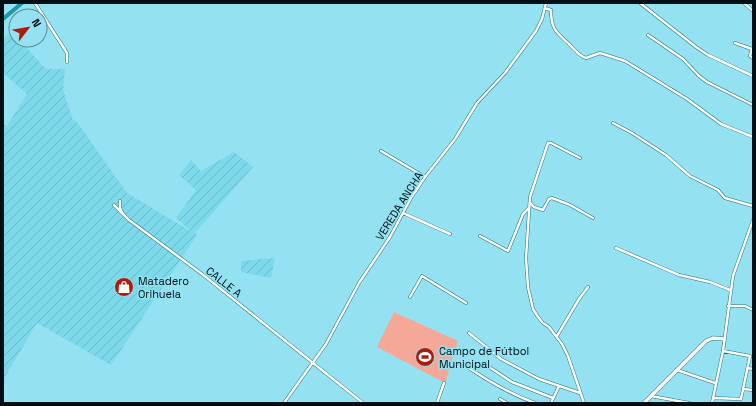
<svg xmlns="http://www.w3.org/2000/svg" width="756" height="406" viewBox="0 0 756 406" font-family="'Space Grotesk',sans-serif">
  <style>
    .industrial { fill: url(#industrial-furrows) }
    .garden { fill: #f5a798 }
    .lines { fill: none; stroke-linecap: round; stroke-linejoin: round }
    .street-casing { stroke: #1d7280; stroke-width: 3.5 }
    .secondary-casing { stroke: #1d7280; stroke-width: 4.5 }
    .highway-casing { stroke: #fff; stroke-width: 5.5 }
    .street { stroke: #fff; stroke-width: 2.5 }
    .secondary { stroke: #fff; stroke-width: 3.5 }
    .highway { stroke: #1e9caf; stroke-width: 4.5 }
    .labels { text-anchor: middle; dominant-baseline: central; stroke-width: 3; stroke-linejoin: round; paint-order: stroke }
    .street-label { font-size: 11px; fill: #000f14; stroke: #94e2f1 }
    .poi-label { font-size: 11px; fill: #000f14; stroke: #94e2f1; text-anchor: start }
  </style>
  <defs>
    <pattern id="industrial-furrows" width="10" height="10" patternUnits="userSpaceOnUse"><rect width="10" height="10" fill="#7dd8e9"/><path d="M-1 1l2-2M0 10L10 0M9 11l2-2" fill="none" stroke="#6ab8c7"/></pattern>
  </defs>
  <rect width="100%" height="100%" fill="#94e2f1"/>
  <path class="industrial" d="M11,31L16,37V40H19L46,69H65L63,90L73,120L77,122L127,193L192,232L176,218L196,190L179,175L191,160L201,171L234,152L253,167L195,233L197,235L111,365L37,323L3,380V124L7,126L27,94L3,73V39Z
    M275,258L271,278L241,272V261Z"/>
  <path class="garden" d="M394,312L458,341L445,383L377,347Z"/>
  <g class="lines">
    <g class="street-casing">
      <path id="street" d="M35,3L67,53V62
        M640,3L696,47L708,55L753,76
        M744,3L753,11
        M545,8L551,10C551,31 557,32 571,46C576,51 579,56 586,58L600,53L625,61L687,99L721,124L753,137
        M648,35L683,59L699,76L707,82L753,105
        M735,43L752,49L750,56L753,58
        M613,123L632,133L666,155L690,176L718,190L725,198L753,206
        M381,151L425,177
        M580,158L551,143H548L530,197L526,258L528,287L533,309L538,317L543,323L549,327L562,344L568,356L584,403
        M120,201V208L123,214
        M530,203L534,207L543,210L549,199L552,198L570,205L593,218
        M114,205L129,220L202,274L363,403
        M403,213L450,234
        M480,236L508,251L523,214L529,208
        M616,248L679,275L710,282L730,290
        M410,297L422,276L466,303
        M728,306H745L753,310
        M469,333L501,359L539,379L580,393
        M557,336L579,299L588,287
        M486,365L512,382L553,398
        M466,366C488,381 510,394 535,403
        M748,368L753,369
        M677,370L715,383
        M744,389L753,390
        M651,396L689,403
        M713,398L741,399L750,356L723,351
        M500,399L507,403
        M284,403L326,344L359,283L390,237L411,198L425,177L455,139L477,103L505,73L536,31L542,19L546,3
        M437,403L444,383
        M551,403L559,386
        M712,403L723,351L733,276L753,220"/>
    </g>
    <g class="secondary-casing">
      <path id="secondary" d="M644,403L706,341L713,338L724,339"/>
    </g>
    <g class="highway-casing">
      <path id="highway" d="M3,19L22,3"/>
    </g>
    <use href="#street" class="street"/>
    <use href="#secondary" class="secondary"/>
    <use href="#highway" class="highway"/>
  </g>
  <defs>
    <g id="shop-disc" transform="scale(1)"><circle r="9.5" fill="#ac1c09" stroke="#94e2f1"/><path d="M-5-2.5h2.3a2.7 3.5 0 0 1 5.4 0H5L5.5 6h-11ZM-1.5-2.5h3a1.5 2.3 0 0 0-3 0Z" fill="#fff"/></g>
    <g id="stadium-disc" transform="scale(1)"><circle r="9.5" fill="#ac1c09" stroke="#94e2f1"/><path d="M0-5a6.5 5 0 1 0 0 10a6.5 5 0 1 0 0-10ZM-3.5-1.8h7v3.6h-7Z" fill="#fff"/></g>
  </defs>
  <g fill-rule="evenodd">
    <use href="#shop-disc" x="124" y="287"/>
    <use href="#stadium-disc" x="425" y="357"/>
  </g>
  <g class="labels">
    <g class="street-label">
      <text transform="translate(399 206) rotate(-58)">VEREDA ANCHA</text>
      <text transform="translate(224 282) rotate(38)">CALLE A</text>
    </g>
    <g class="poi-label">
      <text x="138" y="281">Matadero<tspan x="138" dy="13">Orihuela</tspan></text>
      <text x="439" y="351">Campo de Fútbol<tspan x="439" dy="13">Municipal</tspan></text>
    </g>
  </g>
  <rect width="756" height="406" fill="none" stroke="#000f14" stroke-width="8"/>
  <g transform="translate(28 28) rotate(59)"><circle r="19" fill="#94e2f1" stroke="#598e99"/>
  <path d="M0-3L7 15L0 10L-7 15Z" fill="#ac1c09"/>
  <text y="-6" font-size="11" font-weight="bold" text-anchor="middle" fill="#000f14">N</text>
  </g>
</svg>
